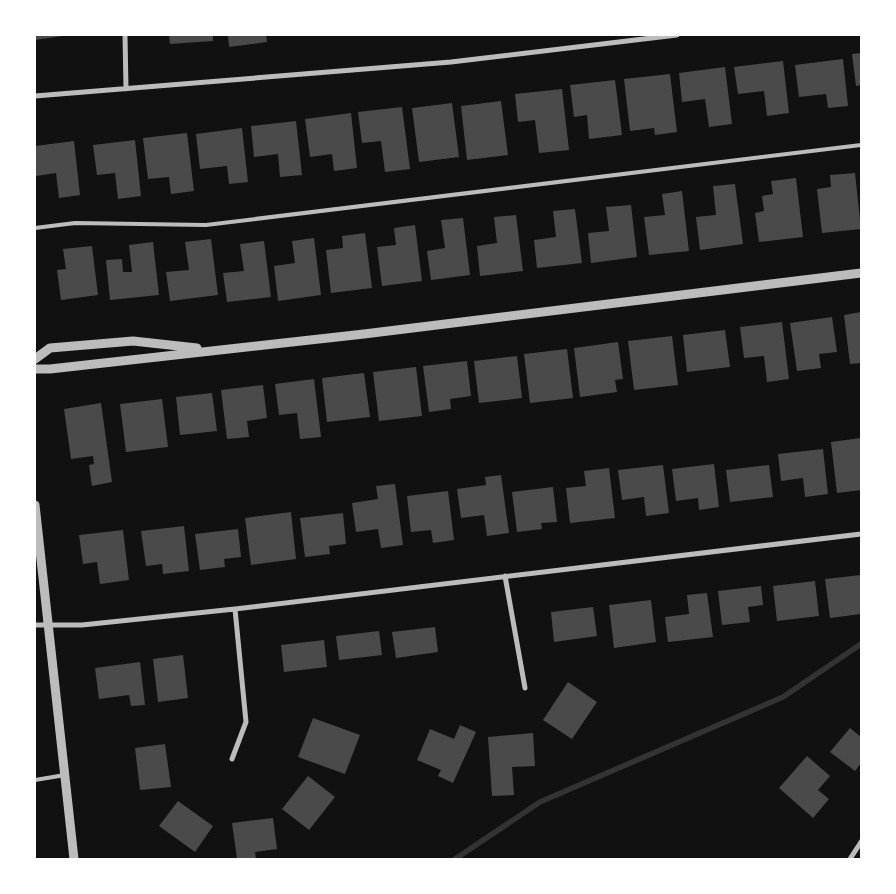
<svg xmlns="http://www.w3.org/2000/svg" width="896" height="894" viewBox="0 0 896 894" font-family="Inter,sans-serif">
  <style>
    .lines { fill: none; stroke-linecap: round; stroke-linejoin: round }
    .stream { stroke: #333; stroke-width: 5.5 }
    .building { fill: #4a4a4a }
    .service { stroke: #bcbcbc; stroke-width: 4 }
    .minor { stroke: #bcbcbc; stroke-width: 5 }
    .tertiary { stroke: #bcbcbc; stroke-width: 9 }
  </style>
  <rect width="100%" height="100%" fill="#111"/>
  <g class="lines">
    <path class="stream" d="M455,859L540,802L783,697L861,644"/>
  </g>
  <path class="building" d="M35,35H63V36L35,40Z
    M169,35H213V41L170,44Z
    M228,35H266L267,42L229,47Z
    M861,53V85L856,86L852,54Z
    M843,59L848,106L828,108L826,94L799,97L795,65Z
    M783,61L789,113L767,116L764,91L738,94L734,67Z
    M725,67L732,124L709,127L705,99L682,102L679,73Z
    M670,74L677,132L655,135L654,128L630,131L624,79Z
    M615,80L622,135L589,139L587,115L574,117L570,85Z
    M562,89L569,150L539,153L535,120L518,122L515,94Z
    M501,101L508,155L467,160L461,106Z
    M452,103L459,157L419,162L412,108Z
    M402,107L410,169L385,172L381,141L362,143L358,112Z
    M351,113L357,168L334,171L332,154L310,157L305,119Z
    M296,121L302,175L280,177L278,154L254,157L251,126Z
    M242,128L248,182L229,184L227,166L200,169L196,134Z
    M187,133L194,191L171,194L169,177L148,179L143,138Z
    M135,140L141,196L118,199L115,173L97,175L93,145Z
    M74,141L80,195L59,198L56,173L36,176L35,146Z
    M855,173L861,229L822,233L817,189L831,187L830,175Z
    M796,178L803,237L759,242L755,213L764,211L762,196L773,194L771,181Z
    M735,184L743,244L700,250L696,217L716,215L713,186Z
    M682,191L689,251L649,255L644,217L665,215L662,194Z
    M631,205L637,257L591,263L588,233L609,231L606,207Z
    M575,209L582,263L537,268L534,240L556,237L553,211Z
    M516,215L523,271L480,276L477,246L497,243L494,217Z
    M463,218L470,275L431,280L427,251L445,248L441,220Z
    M415,225L422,281L382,286L377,247L396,245L394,228Z
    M365,233L372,288L331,293L326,250L343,248L342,236Z
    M314,238L321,295L278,301L274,266L295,263L292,241Z
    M211,239L218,295L170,301L166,272L189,270L185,242Z
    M264,241L271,297L227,302L223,273L244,271L240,244Z
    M153,242L159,295L110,300L106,260L122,259L123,272H132L129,245Z
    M92,246L98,295L61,300L57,270L66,269L63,249Z
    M861,312V363L850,364L844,315Z
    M832,317L837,352L819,354L821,368L797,371L790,323Z
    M782,322L789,379L767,382L764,356L744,358L740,327Z
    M725,330L730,367L687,372L683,335Z
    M672,336L678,385L634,390L628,341Z
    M618,342L623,379L615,380L617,392L580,397L574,348Z
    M567,349L573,398L530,403L524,354Z
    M517,356L522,398L479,403L474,361Z
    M467,361L471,396L450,399L451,409L429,412L423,366Z
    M416,367L422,416L379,421L373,372Z
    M364,373L370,417L327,422L322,378Z
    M314,379L321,437L300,439L297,413L279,415L275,384Z
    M263,385L267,418L247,421L249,437L227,439L221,390Z
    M212,393L217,431L180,435L176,397Z
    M162,399L168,447L126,452L120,404Z
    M101,403L112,482L92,486L89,465L94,464L93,456L71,459L64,409Z
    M861,438V490L837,493L831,442Z
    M823,449L828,494L805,497L803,478L781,481L778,454Z
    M714,464L719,507L699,510L698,498L676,501L672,469Z
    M663,465L669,513L646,516L644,497L622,500L618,470Z
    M769,465L773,497L730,502L726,470Z
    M609,468L615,518L570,523L566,488L586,486L584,471Z
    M501,475L509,533L487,536L484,515L461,518L457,489L486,485L485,477Z
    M395,484L403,545L381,548L378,529L356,532L352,503L378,499L376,486Z
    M553,487L557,522L541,523L542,529L517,532L512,492Z
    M448,491L454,540L433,543L431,530L411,532L407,496Z
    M291,512L296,559L251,565L245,518Z
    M343,513L346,544L329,546L330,554L305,557L300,518Z
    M184,526L189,571L163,574L162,564L146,566L141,531Z
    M238,529L241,557L224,559L225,567L200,570L195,534Z
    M123,530L129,580L100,584L97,562L83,564L79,535Z
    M861,575V614L830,618L825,579Z
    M815,581L819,616L777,621L773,586Z
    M761,586L763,605L748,607L750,622L722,625L718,591Z
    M707,593L713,637L668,642L665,617L689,614L687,595Z
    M651,600L656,642L614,648L609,605Z
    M593,607L597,636L554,642L551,612Z
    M435,627L438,652L396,658L392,632Z
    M379,631L382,655L339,660L336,636Z
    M324,640L327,667L284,672L281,645Z
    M183,655L188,698L158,702L153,659Z
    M140,662L145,705L131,706L129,695L99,699L95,668Z
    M568,682L597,702L572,739L543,720Z
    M313,718L360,735L345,774L298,757Z
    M460,725L476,732L453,783L438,776L441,770L417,760L430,729L454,739Z
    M850,728L861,737V763L855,771L830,752Z
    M533,733L535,766L512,767L514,795L492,796L488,737Z
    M165,744L171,787L140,790L135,748Z
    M807,756L830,776L818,790L829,799L813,818L779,788Z
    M308,776L335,797L309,830L282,809Z
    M178,801L213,826L195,852L159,826Z
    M273,818L277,849L255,852L256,859H237L232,823Z"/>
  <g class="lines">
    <path class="service" d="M35,228L75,223L206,225L861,145
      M35,780L65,775"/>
    <path class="minor" d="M125,35L126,89
      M35,96L451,62L677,35
      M505,576L525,688
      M35,625H82L235,609L861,534
      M232,759L246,722L235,609
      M850,859L861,842"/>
    <path class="tertiary" d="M35,359L50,348L133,341L197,348
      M35,369H50L364,334L861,273
      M35,505L74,859"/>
  </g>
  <rect width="896" height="894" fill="none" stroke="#ffffff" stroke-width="72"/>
</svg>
